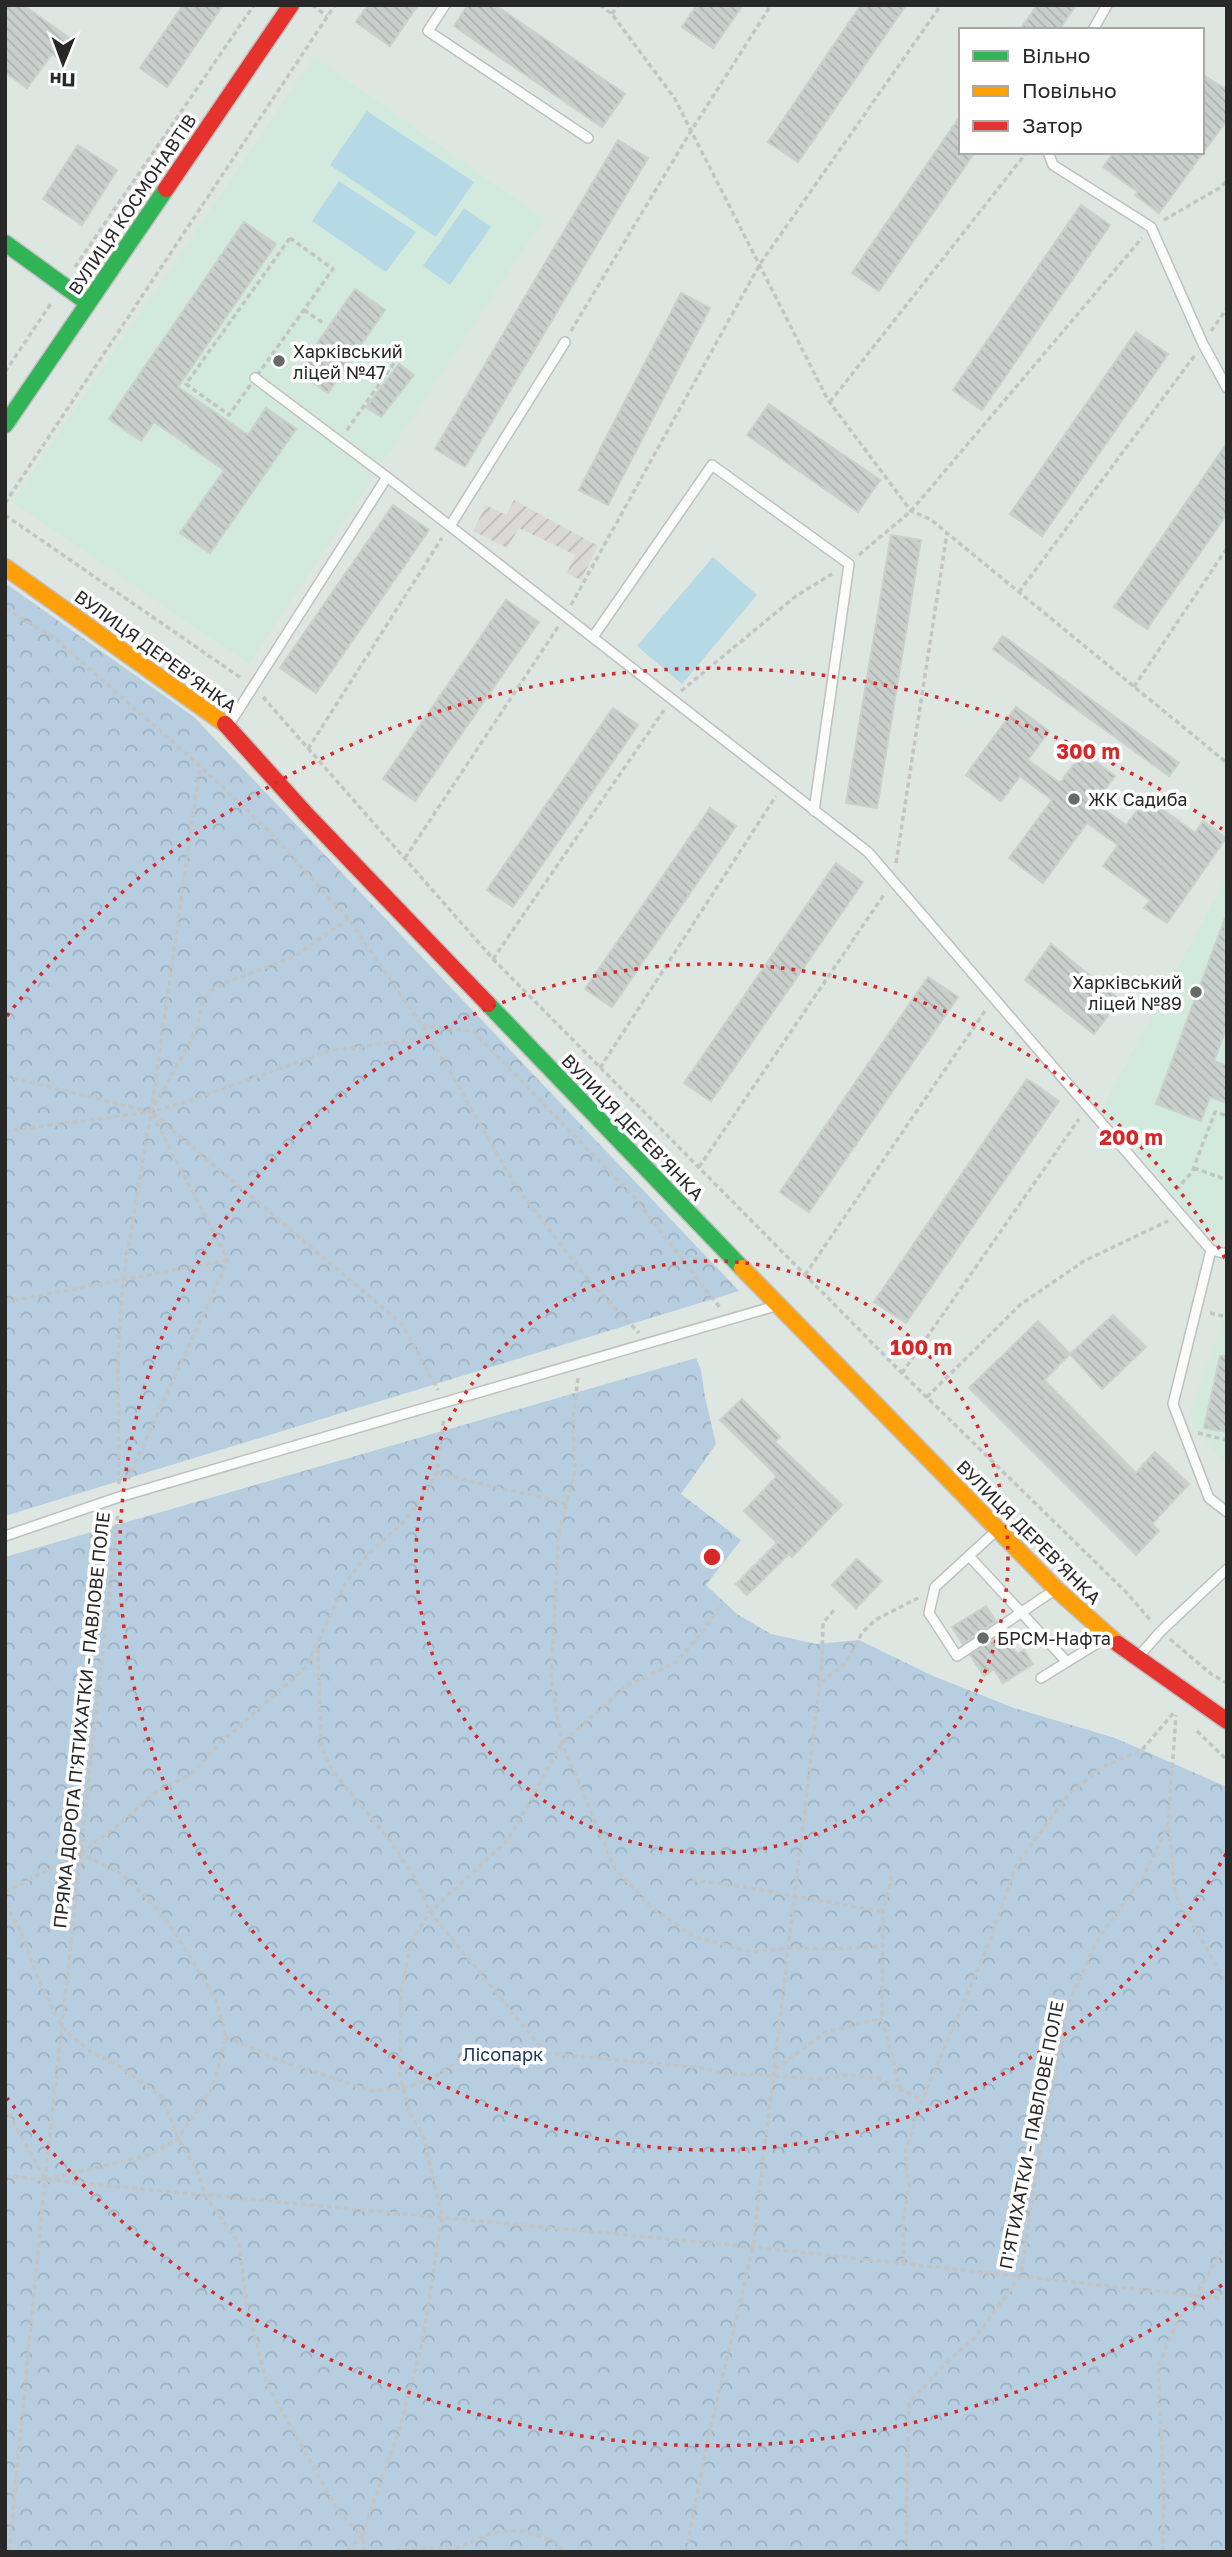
<svg xmlns="http://www.w3.org/2000/svg" width="1232" height="2557" viewBox="0 0 1232 2557" font-family="'Golos Text',sans-serif">
  <style>
    .industrial { fill: url(#industrial-furrows) }
    .education { fill: #d2e9de }
    .forest { fill: url(#forest-crowns) }
    .pitch { fill: #b5dae5 }
    .building { fill: url(#building-back-hatch); stroke: #cad1cd; stroke-width: 2 }
    .lines { fill: none; stroke-linecap: round; stroke-linejoin: round }
    .lane-casing { stroke: #bfc0bf; stroke-width: 12 }
    .fast-casing { stroke: #bfc0bf; stroke-width: 19 }
    .slow-casing { stroke: #bfc0bf; stroke-width: 19 }
    .jam-casing { stroke: #bfc0bf; stroke-width: 19 }
    .path { stroke: #c3c4c4; stroke-width: 3.5; stroke-dasharray: 5 3.5; stroke-linecap: butt }
    .lane { stroke: #fafbfb; stroke-width: 9 }
    .fast { stroke: #30b455; stroke-width: 16 }
    .slow { stroke: #ff9f0a; stroke-width: 16 }
    .jam { stroke: #e5322d; stroke-width: 16 }
    .ring { fill: none; stroke: #d62828; stroke-width: 3.5; stroke-dasharray: 3.5 7 }
    .poi-dot { fill: #686a69; stroke: #fff; stroke-width: 2.5 }
    .labels { text-anchor: middle; dominant-baseline: central; stroke-width: 7; stroke-linejoin: round; paint-order: stroke }
    .street-label { font-size: 18px; fill: #282828; stroke: #fff }
    .poi-label { font-size: 18px; fill: #282828; stroke: #fff; text-anchor: start }
    .park-label { font-size: 18px; fill: #1b3562; stroke: #fff }
    .centre { fill: #d62828; stroke: #fff; stroke-width: 3.5 }
    .ring-label { font-size: 21px; text-anchor: middle; font-weight: bold; fill: #d62828; stroke: #fff; stroke-width: 7; stroke-linejoin: round; paint-order: stroke }
  </style>
  <defs>
    <pattern id="industrial-furrows" width="10" height="10" patternUnits="userSpaceOnUse" patternTransform="scale(1.75)"><rect width="10" height="10" fill="#dad9d7"/><path d="M-1 1l2-2M0 10L10 0M9 11l2-2" fill="none" stroke="#bbbab9"/></pattern>
    <pattern id="forest-crowns" width="20" height="18" patternUnits="userSpaceOnUse" patternTransform="scale(1.75)"><rect width="20" height="18" fill="#b7cee1"/><path d="M2 6a3 3 0 1 1 6 0M12 15a3 3 0 1 1 6 0" fill="none" stroke="#9db1c1"/></pattern>
    <pattern id="building-back-hatch" width="6" height="6" patternUnits="userSpaceOnUse" patternTransform="scale(1.75)"><rect width="6" height="6" fill="#c9cfcc"/><path d="M-1 5l2 2M0 0l6 6M5-1l2 2" fill="none" stroke="#adb2af"/></pattern>
  </defs>
  <rect width="100%" height="100%" fill="#dee6e2"/>
  <path class="industrial" d="M514,500L598,546L581,580L567,573L575,555L519,528L507,548L473,531L486,505L506,515Z"/>
  <path class="education" d="M314,57L544,219L249,664L12,502Z
    M1227,877V1234L1199,1226L1102,1108Z
    M1227,1307V1465L1198,1433L1190,1415Z"/>
  <path class="forest" d="M5,583L194,717L739,1291L5,1516Z
    M696,1358L701,1370L705,1397L716,1444L681,1494L741,1540L706,1585L737,1614L771,1634L816,1644L859,1640L933,1676L1014,1708L1115,1738L1227,1787V2552H5V1557Z"/>
  <path class="pitch" d="M367,111L474,182L436,237L330,165Z
    M339,181L416,232L386,272L312,221Z
    M464,208L491,227L450,285L423,266Z
    M713,557L757,595L682,684L637,646Z"/>
  <path class="building" d="M5,5H23L75,42L63,62L52,54L27,88L5,72Z
    M183,5H223L167,87L140,68Z
    M368,5H418L390,46L356,22Z
    M468,5H495L625,94L602,127L454,26Z
    M697,5H743L713,48L682,27Z
    M861,5H906L798,162L768,142Z
    M1037,5H1076L1059,30H1020Z
    M1202,74L1227,90V120L1159,213L1135,195L1138,192L1103,167L1114,152H1202Z
    M961,115V152H975L879,291L852,273Z
    M618,140L648,158L465,467L435,449Z
    M78,145L117,170L82,225L43,199Z
    M1081,205L1110,225L982,410L953,390Z
    M244,222L276,244L178,387L248,435L266,408L296,429L210,553L180,533L224,470L154,422L141,441L109,419Z
    M355,289L385,310L328,393L297,372Z
    M681,293L710,308L608,505L579,490Z
    M1136,332L1168,354L1042,536L1010,514Z
    M399,364L414,375L381,417L366,407Z
    M769,404L880,480L858,512L747,435Z
    M1227,443V514L1147,629L1114,607Z
    M393,505L429,530L316,693L280,668Z
    M891,535L921,540L877,808L846,803Z
    M506,600L539,622L415,801L383,779Z
    M1003,636L1179,763L1169,776L993,649Z
    M1016,707L1049,731L1028,760L1060,783L1083,752L1115,776L1095,803L1126,825L1147,798L1195,833L1203,821L1226,838L1167,923L1144,908L1150,900L1103,866L1118,845L1087,823L1043,883L1009,858L1052,800L1020,776L1001,801L966,775Z
    M613,708L638,725L513,907L487,890Z
    M710,808L736,826L612,1007L585,989Z
    M836,863L863,882L711,1101L684,1083Z
    M1225,918L1227,1026L1214,1061L1227,1066V1103L1210,1097L1201,1121L1156,1104Z
    M1051,944L1120,1000L1094,1034L1025,980Z
    M928,977L958,997L809,1212L780,1192Z
    M1027,1079L1059,1101L906,1323L874,1302Z
    M1113,1315L1146,1347L1102,1389L1070,1354Z
    M1038,1321L1070,1354L1044,1380L1136,1473L1155,1452L1189,1484L1152,1524L1159,1531L1136,1555L969,1388Z
    M1220,1356H1227V1432L1204,1428Z
    M742,1399L780,1437L775,1442L842,1505L792,1557L789,1554L747,1595L736,1584L777,1543L744,1511L777,1476L720,1420Z
    M857,1559L882,1581L856,1608L832,1585Z
    M986,1606L996,1621L963,1644L952,1627Z
    M1004,1633L1017,1654L1024,1650L1033,1664L1003,1683L994,1669L984,1676L970,1655Z"/>
  <g class="lines">
    <g class="lane-casing">
      <path id="lane" d="M445,5L428,31L588,138
        M1093,30L1107,5
        M1048,152L1053,165L1151,227L1203,344L1227,388
        M255,378L387,477L868,852L1211,1250L1227,1254
        M450,526L565,342
        M593,637L712,465L849,564L814,811
        M230,723L387,477
        M1211,1250L1173,1404L1209,1498L1227,1512
        M996,1531L935,1587L929,1613L957,1656L1053,1591
        M5,1536L119,1497L772,1307
        M969,1556L1067,1662
        M1139,1656L1161,1631L1227,1569
        M1041,1678L1104,1639"/>
    </g>
    <g class="fast-casing">
      <path id="fast" d="M5,243L88,303
        M5,425L166,189
        M488,1004L742,1268"/>
    </g>
    <g class="slow-casing">
      <path id="slow" d="M5,567L225,724
        M742,1268L1056,1589L1118,1644"/>
    </g>
    <g class="jam-casing">
      <path id="jam" d="M166,189L291,5
        M225,724L306,814L488,1004
        M1118,1644L1227,1721"/>
    </g>
    <path class="path" d="M312,5L327,16
      M600,5L612,14L675,99L828,400L911,511L930,519L1227,763
      M612,14L618,5
      M1164,220L1221,187L1227,180
      M290,238L333,269L229,415L186,384Z
      M75,267L254,5
      M304,310L323,323
      M571,331L691,131L771,5
      M1211,331L1227,308
      M5,372L52,302
      M830,402L1027,152
      M347,430L394,363
      M5,503L335,5
      M5,515L241,678
      M859,555L911,511L1142,238
      M1019,592L1195,355
      M571,605L760,264L941,5
      M5,609L53,637L200,766L268,830L350,921L429,1036
      M1134,687L1227,548
      M681,691L796,596L832,574
      M263,697L493,959L902,1373L1127,1593L1152,1622
      M308,749L442,538
      M405,858L558,627
      M896,863L947,533
      M493,959L664,710
      M422,1026L473,1031L633,1196L721,1309
      M600,1068L776,796
      M5,1076L151,1112L402,1324L438,1390
      M5,1131L151,1112L191,1100L329,1051L430,1037L517,1188L589,1281L639,1333
      M699,1167L885,893
      M1194,1168L1227,1180
      M1176,1190L1192,1172L1215,1112L1227,1116
      M805,1275L985,1011
      M5,1302L228,1260
      M1210,1313L1227,1317
      M902,1373L1079,1119
      M578,1378L573,1417L575,1470L559,1532L551,1678L562,1743L615,1869L652,1908L693,1936L751,1952L789,1948L836,1949L883,1946
      M927,1397L1020,1305L1084,1261L1168,1221
      M1198,1433L1227,1440
      M437,1472C480,1486 523,1491 566,1504
      M128,1479L228,1260L151,1112L200,766
      M119,1484L118,1354L123,1280L151,1112L196,1031L202,1004L209,992L225,983L295,956L348,919
      M1170,1639L1211,1674L1227,1683
      M318,1648L321,1746L333,1772L389,1839L415,1878L430,1912L544,2051
      M821,1682L845,1664L862,1633L875,1620L918,1598
      M1197,1731L1227,1760
      M1169,1828L1175,1894L1227,1984
      M892,1876L883,1912L882,2018L900,2089
      M692,1880L751,1888L883,1912
      M5,1892L80,1853L121,1823L153,1794L191,1774L220,1743L306,1667L345,1584L362,1560L404,1521L423,1497L437,1472L444,1417
      M5,1904L21,1932L39,1981L62,2027L88,2050L121,2067L163,2098L178,2139L198,2172L205,2195L239,2244L247,2305L267,2384L338,2511L362,2536L346,2552
      M226,2037L279,2060L372,2091L403,2088L433,2078L465,2056L502,2049L702,2068L721,2073L773,2076L819,2079L847,2075L878,2078L922,2100
      M775,2069L826,2032L882,2018
      M5,2106L45,2180L149,2155L178,2139L213,2087L226,2037L216,1999L177,1936L155,1906L120,1873L80,1853
      M5,2176L753,2247L1227,2299
      M904,2263L903,2221L909,2186L905,2152L922,2100L989,1943L1016,1865L1069,1794L1102,1767L1142,1750L1175,1711
      M9,2552L45,2180L118,1513
      M365,2552L362,2536L401,2424L423,2339L442,2216L423,2135L409,2111L400,2075L401,1993L411,1942L430,1912L508,1840L562,1743L626,1686L675,1663L700,1635L722,1604
      M387,2552C407,2547 427,2550 447,2549C468,2548 478,2536 494,2533C520,2527 546,2534 565,2552
      M686,2552L708,2439L753,2247L822,1663L823,1623L834,1610
      M906,2552L909,2403L948,2361L976,2337L1021,2275L1039,2155L1071,1997L1098,1939L1143,1877L1168,1826L1176,1715
      M1163,2552L1164,2489L1158,2368L1177,2321L1196,2295L1227,2241"/>
    <use href="#lane" class="lane"/>
    <use href="#fast" class="fast"/>
    <use href="#slow" class="slow"/>
    <use href="#jam" class="jam"/>
  </g>
  <g class="ring">
    <circle cx="712" cy="1557" r="296"/>
    <path d="M1226 1854A593 593 0 1 1 1226 1260"/>
    <path d="M1222 2285A889 889 0 0 1 7 2098M7 1016A889 889 0 0 1 1222 829"/>
  </g>
  <g class="poi-dot">
    <circle cx="279" cy="361" r="7"/>
    <circle cx="1074" cy="799" r="7"/>
    <circle cx="1196" cy="992" r="7"/>
    <circle cx="983" cy="1638" r="7"/>
  </g>
  <g class="labels">
    <g class="street-label">
      <text transform="translate(132 204) rotate(-56)">ВУЛИЦЯ КОСМОНАВТІВ</text>
      <text transform="translate(156 651) rotate(36)">ВУЛИЦЯ ДЕРЕВ’ЯНКА</text>
      <text transform="translate(633 1127) rotate(46)">ВУЛИЦЯ ДЕРЕВ’ЯНКА</text>
      <text transform="translate(1029 1532) rotate(45)">ВУЛИЦЯ ДЕРЕВ’ЯНКА</text>
      <text transform="translate(81 1720) rotate(-84)">ПРЯМА ДОРОГА П'ЯТИХАТКИ - ПАВЛОВЕ ПОЛЕ</text>
      <text transform="translate(1031 2135) rotate(-79)">П'ЯТИХАТКИ - ПАВЛОВЕ ПОЛЕ</text>
    </g>
    <g class="poi-label">
      <text x="293" y="351">Харківський<tspan x="293" dy="21">ліцей №47</tspan></text>
      <text x="1088" y="799">ЖК Садиба</text>
      <text x="1182" y="982" text-anchor="end">Харківський<tspan x="1182" dy="21">ліцей №89</tspan></text>
      <text x="997" y="1638">БРСМ-Нафта</text>
    </g>
    <g class="park-label">
      <text x="503" y="2054">Лісопарк</text>
    </g>
  </g>
  <circle cx="712" cy="1557" r="10" class="centre"/>
  <g class="ring-label">
    <text x="1088" y="759">300 m</text>
    <text x="1131" y="1145">200 m</text>
    <text x="921" y="1355">100 m</text>
  </g>
  <rect width="1232" height="2557" fill="none" stroke="#282828" stroke-width="14"/>
  <rect x="959" y="28" width="245" height="126" fill="#ffffff" stroke="#a9a9a9" stroke-width="2"/>
  <rect x="973" y="51" width="35" height="10" fill="#30b455" stroke="#a9a9a9" stroke-width="2"/>
  <text x="1022" y="63" font-size="21" fill="#282828">Вільно</text>
  <rect x="973" y="86" width="35" height="10" fill="#ff9f0a" stroke="#a9a9a9" stroke-width="2"/>
  <text x="1022" y="98" font-size="21" fill="#282828">Повільно</text>
  <rect x="973" y="121" width="35" height="10" fill="#e5322d" stroke="#a9a9a9" stroke-width="2"/>
  <text x="1022" y="133" font-size="21" fill="#282828">Затор</text>
  <g transform="translate(63 63) rotate(181)" stroke="#ffffff" stroke-width="5" paint-order="stroke">
  <path d="M0-5L12 26L0 18L-12 26Z" fill="#282828"/>
  <text y="-10" font-size="19" font-weight="bold" text-anchor="middle" fill="#282828">Пн</text>
  </g>
</svg>
